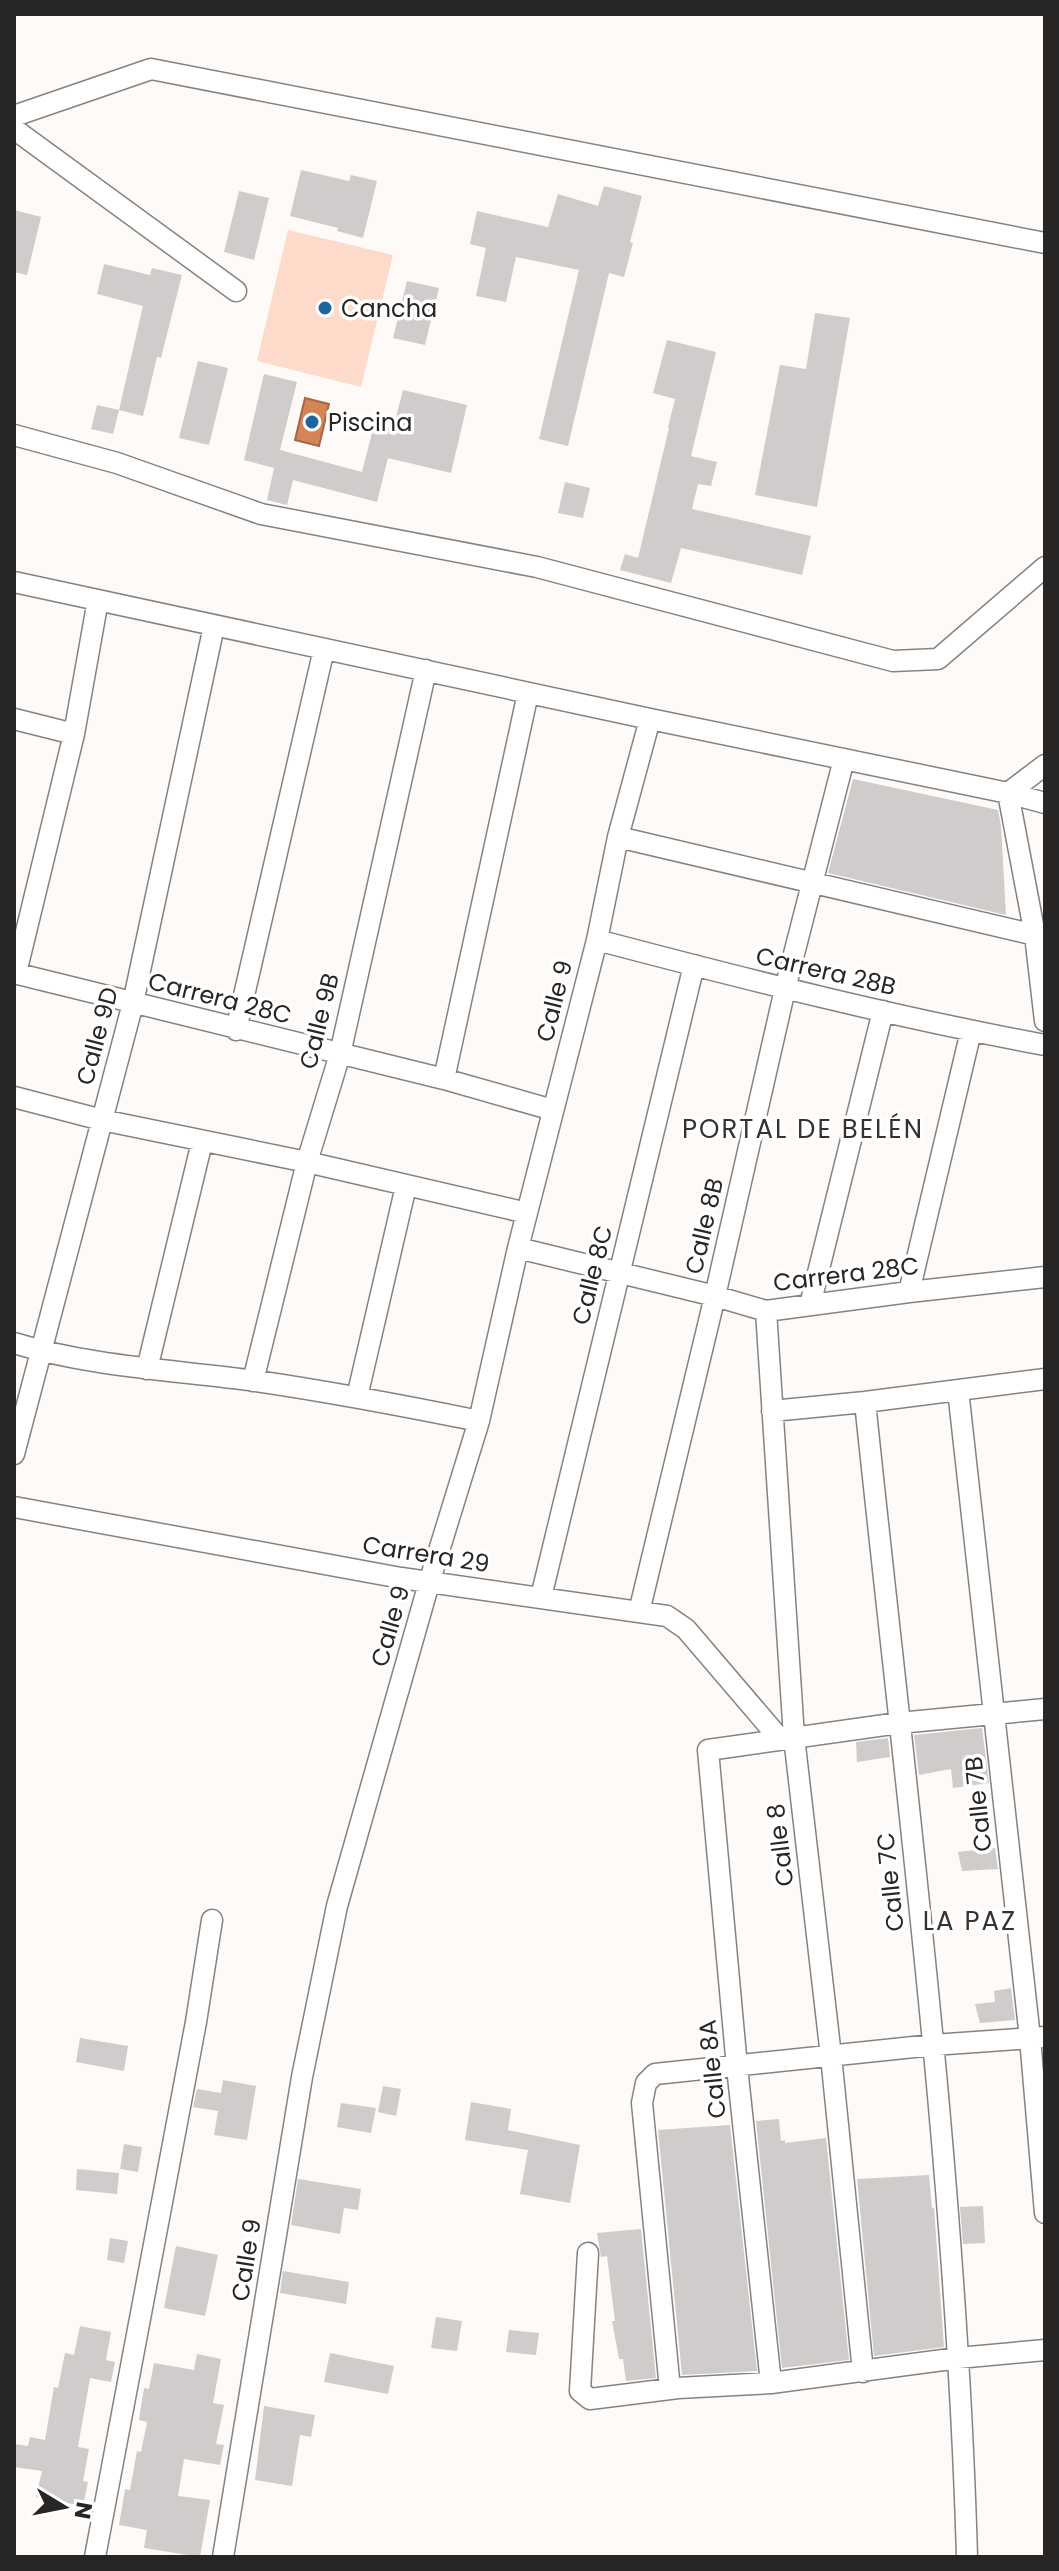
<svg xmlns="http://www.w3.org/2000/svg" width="1059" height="2571" viewBox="0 0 1059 2571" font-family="Poppins,sans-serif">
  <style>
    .green { fill: #fddac9 }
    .water { fill: #d68456; stroke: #a26847; stroke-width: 2 }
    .building { fill: #cfcccb }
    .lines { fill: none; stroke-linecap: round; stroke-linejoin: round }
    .minor-casing { stroke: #858381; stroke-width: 23 }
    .minor { stroke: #fff; stroke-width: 20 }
    .poi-dot { fill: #1e669a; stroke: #fff; stroke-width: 3 }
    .labels { text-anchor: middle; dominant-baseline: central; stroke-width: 7; stroke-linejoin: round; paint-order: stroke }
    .poi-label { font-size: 24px; fill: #272625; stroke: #fff; text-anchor: start }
    .street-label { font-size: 24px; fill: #272625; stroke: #fff }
    .neighbourhood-label { font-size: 26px; letter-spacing: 2px; fill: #353231; stroke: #fff }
  </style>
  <rect width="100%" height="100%" fill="#fdfaf8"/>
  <path class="green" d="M288,230L393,255L361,387L257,361Z"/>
  <path class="water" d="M305,398L329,404L319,446L295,440Z"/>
  <path class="building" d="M301,170L349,181L351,175L377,181L363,238L337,231L338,228L290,216Z
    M604,186L642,196L630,242L633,243L624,277L609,273L568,446L539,439L579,270L516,257L506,302L476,296L486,248L470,244L477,211L548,227L558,194L598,206Z
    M239,191L269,198L254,260L224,252Z
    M14,210L41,217L27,275L14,272Z
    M104,264L150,275L152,268L182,275L161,358L157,357L143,416L119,410L143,306L97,294Z
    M407,281L439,288L425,345L393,338Z
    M815,313L850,318L817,507L755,495L780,365L806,369Z
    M667,340L716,352L691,456L717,462L711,486L698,484L692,509L811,536L802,575L681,548L671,583L620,570L625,554L638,558L669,428L668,427L675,399L653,393Z
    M198,361L228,368L209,445L179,438Z
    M264,374L297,382L280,450L362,472L374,425L393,429L403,390L467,405L451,473L388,458L377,502L293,480L287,505L267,500L274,468L244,460Z
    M97,405L119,410L113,434L91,429Z
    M565,482L590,488L583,518L558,513Z
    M853,779L998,810L1001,826L1006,915L828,873Z
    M982,1728L989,1783L953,1788L951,1769L919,1775L914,1735Z
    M888,1738L890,1757L857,1762L856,1742Z
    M995,1848L998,1869L962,1871L958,1852Z
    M1011,1988L1015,2020L980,2023L975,2004L995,2002L994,1991Z
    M80,2038L128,2046L124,2071L76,2062Z
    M223,2080L256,2086L247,2140L214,2135L218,2111L193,2107L197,2089L221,2093Z
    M383,2086L401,2089L396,2116L378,2112Z
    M471,2102L511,2109L508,2130L580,2145L570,2203L520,2194L528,2150L465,2140Z
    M341,2103L376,2108L371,2133L337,2127Z
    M779,2119L781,2141L785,2140V2143L826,2138L849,2360L782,2368L756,2121Z
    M730,2125L757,2371L682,2375L658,2130Z
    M124,2144L142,2147L138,2172L120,2169Z
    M77,2169L119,2173L117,2194L76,2190Z
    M929,2175L932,2208H934L944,2347L874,2356L857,2179Z
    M298,2179L361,2189L358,2210L344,2208L340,2234L291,2225Z
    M983,2206L985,2243L963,2244L960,2207Z
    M641,2229L656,2378L626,2381L623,2359H619L612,2321H615L607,2256L601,2257L597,2233Z
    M110,2238L128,2241L124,2263L107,2260Z
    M176,2246L218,2255L205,2316L164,2308Z
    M283,2271L349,2282L346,2304L280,2293Z
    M436,2317L462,2321L457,2351L431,2348Z
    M80,2326L111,2332L106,2360L115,2362L111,2382L90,2378L78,2447L89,2449L83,2481L88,2482L83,2506L36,2497L42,2471L14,2467V2444L28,2446L30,2437L45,2440L54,2387L58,2388L65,2353L74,2355Z
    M509,2330L539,2333L536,2355L506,2352Z
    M330,2353L394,2366L388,2394L324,2382Z
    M197,2354L221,2359L213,2403L224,2405L216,2444L224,2445L220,2465L184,2459L178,2496L210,2500L200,2557L144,2548L147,2530L119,2525L125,2489L130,2490L137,2451L141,2452L147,2422L139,2420L144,2388L149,2389L154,2363L194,2370Z
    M264,2406L315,2415L311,2437L300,2435L292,2486L255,2480Z"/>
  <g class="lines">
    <g class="minor-casing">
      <path id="minor" d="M14,116L151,69L1045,243
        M14,129L236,291
        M14,435L117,463L261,514L537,567L893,661L938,659L1045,567
        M14,582L650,719L1008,793L1045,803
        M14,719L74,734
        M1008,793L1035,935L1045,1021
        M1008,793L1045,765
        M618,837L1035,935
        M597,940C745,979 894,1017 1045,1045
        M14,973L444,1079L553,1110
        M16,973L74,734L98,600
        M236,1030L324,649
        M444,1079L528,693
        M14,1097L102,1120L307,1162L527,1213
        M518,1248L715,1296L766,1311L909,1292L1045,1277
        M909,1292L971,1031
        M810,1305L883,1011
        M766,1311L794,1737L831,2056L863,2372
        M14,1343C92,1367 175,1370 256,1381C331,1392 405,1406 479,1421
        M147,1369L202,1142
        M253,1381L307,1162L340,1054L426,670
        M958,1390L1030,2038L1045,2213
        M357,1397L406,1186
        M865,1402C905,1786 956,2171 967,2557
        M772,1411L865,1402L1045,1379
        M14,1454L133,1003L214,626
        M14,1507L401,1578L667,1616L686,1629L780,1739
        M541,1597L694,965
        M639,1612L715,1296L785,989L844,759
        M588,2253L580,2391L590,2399L678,2388L771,2383L958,2358L1045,2350
        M771,2383L737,2067L708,1750L899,1723L1045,1709
        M670,2389L642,2103L646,2083L655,2074L933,2045L1045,2037
        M95,2557L196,2022L212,1920
        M223,2557L302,2077L337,1906L429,1583L479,1421L518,1248L597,940L618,837L650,719"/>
    </g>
    <use href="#minor" class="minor"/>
  </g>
  <g class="poi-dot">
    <circle cx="325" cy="308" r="8"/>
    <circle cx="312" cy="422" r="8"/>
  </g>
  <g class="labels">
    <g class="poi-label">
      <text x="341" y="308">Cancha</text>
      <text x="328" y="422">Piscina</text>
    </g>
    <g class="street-label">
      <text transform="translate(826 971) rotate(13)">Carrera 28B</text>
      <text transform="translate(220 998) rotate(14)">Carrera 28C</text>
      <text transform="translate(554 1001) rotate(-76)">Calle 9</text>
      <text transform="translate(319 1021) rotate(-76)">Calle 9B</text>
      <text transform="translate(97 1036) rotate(-75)">Calle 9D</text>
      <text transform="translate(704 1226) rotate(-77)">Calle 8B</text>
      <text transform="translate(846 1274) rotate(-7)">Carrera 28C</text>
      <text transform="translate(592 1275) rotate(-76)">Calle 8C</text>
      <text transform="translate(426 1554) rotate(9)">Carrera 29</text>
      <text transform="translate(390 1626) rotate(-74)">Calle 9</text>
      <text transform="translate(978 1804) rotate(-96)">Calle 7B</text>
      <text transform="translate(780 1845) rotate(-97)">Calle 8</text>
      <text transform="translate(890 1882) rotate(-96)">Calle 7C</text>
      <text transform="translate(712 2069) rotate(-96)">Calle 8A</text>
      <text transform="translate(246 2260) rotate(-81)">Calle 9</text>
    </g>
    <g class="neighbourhood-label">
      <text x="803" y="1129">PORTAL DE BELÉN</text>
      <text x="970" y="1921">LA PAZ</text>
    </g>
  </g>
  <rect width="1059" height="2571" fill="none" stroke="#272625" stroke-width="32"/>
  <g transform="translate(64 2507) rotate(100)" stroke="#ffffff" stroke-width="6" paint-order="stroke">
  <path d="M0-6L14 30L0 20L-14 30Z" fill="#272625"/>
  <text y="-12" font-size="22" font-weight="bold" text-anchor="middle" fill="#272625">N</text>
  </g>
</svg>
